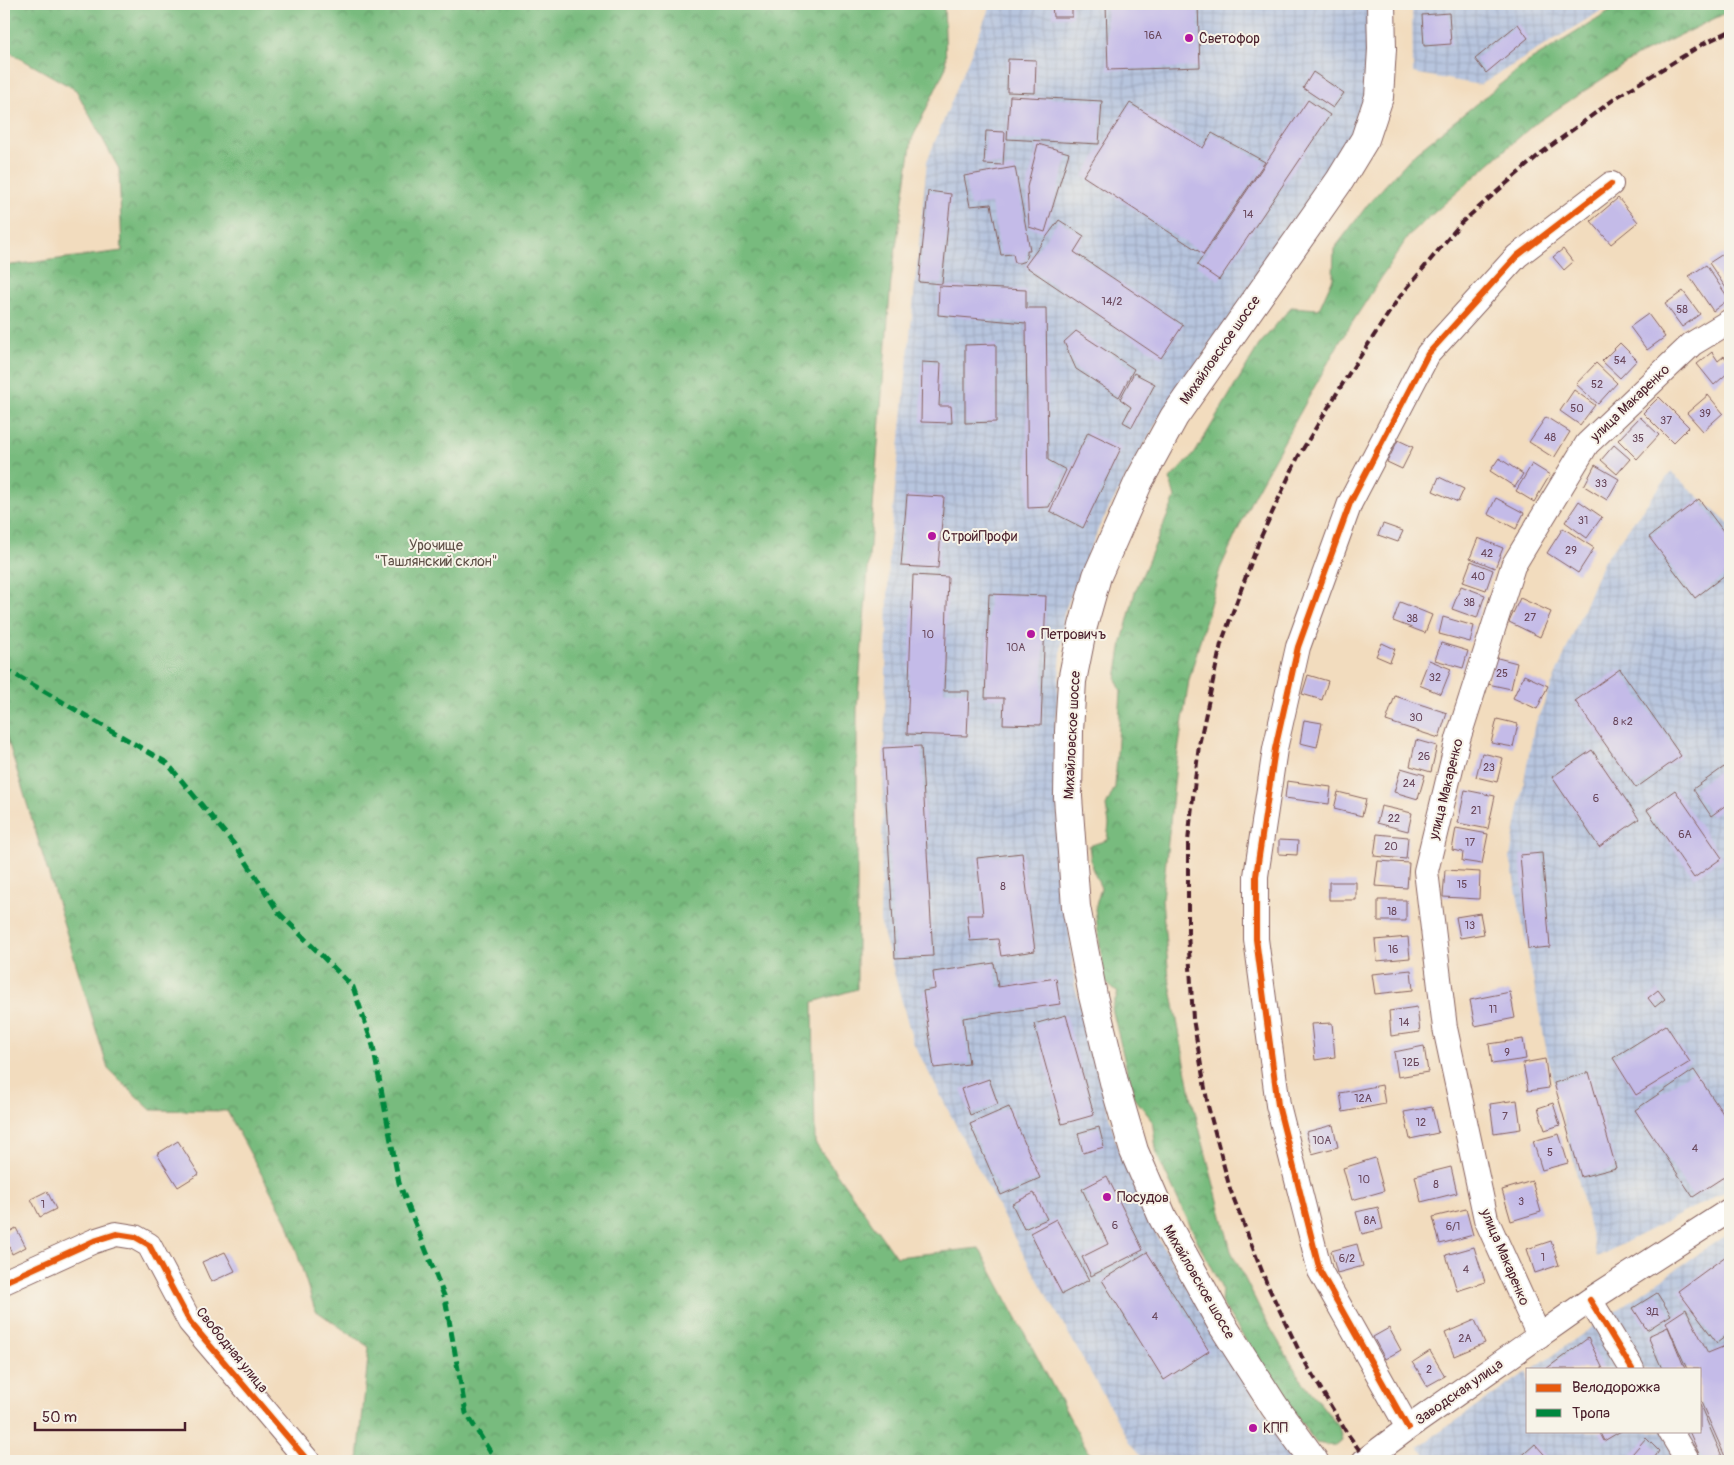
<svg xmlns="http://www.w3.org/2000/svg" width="1734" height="1465" viewBox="0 0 1734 1465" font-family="Pangolin,sans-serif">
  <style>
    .industrial { fill: url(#industrial-grid) }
    .forest { fill: url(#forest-crowns); stroke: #616d54 }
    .building { fill: #c4bbe8 }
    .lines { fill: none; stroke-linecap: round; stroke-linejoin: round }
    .street-casing { stroke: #85615e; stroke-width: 26 }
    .secondary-casing { stroke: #85615e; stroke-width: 30 }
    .street { stroke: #fff; stroke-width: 24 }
    .secondary { stroke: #fff; stroke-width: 28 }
    .rail { stroke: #4a1f2b; stroke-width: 4; stroke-dasharray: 8 4; stroke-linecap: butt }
    .quiet { stroke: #00873e; stroke-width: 5; stroke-dasharray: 10 5; stroke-linecap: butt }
    .cycleway-casing { stroke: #f7f3e8; stroke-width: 9 }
    .cycleway { stroke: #e8590c; stroke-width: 6 }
    .poi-dot { fill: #b5179e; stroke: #f7f3e8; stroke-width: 2 }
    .labels { text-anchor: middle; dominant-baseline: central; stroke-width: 4; stroke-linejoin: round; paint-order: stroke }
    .number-label { font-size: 11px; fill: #68465a }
    .poi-label { font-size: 14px; fill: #4a1f2b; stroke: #f7f3e8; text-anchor: start }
    .street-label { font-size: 14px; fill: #4a1f2b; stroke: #f7f3e8 }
    .park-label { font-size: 14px; fill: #5d4e45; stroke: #f7f3e8 }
  </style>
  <defs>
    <pattern id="industrial-grid" width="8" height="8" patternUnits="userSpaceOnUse" patternTransform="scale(1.25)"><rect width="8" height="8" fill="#b7c5de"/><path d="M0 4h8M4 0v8" fill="none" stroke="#9fa9bf"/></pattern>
    <pattern id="forest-crowns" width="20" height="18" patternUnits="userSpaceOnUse" patternTransform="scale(1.25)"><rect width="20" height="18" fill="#78bb7e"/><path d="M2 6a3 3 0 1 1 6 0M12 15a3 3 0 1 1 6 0" fill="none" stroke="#649767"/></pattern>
  </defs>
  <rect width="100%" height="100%" fill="#f7f3e8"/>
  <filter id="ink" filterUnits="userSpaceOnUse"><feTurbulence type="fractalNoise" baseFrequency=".02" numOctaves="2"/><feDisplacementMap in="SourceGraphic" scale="10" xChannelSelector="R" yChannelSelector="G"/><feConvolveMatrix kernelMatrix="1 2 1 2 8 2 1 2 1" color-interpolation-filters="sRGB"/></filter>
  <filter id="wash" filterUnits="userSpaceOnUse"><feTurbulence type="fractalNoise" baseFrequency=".0096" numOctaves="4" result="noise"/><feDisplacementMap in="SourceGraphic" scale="20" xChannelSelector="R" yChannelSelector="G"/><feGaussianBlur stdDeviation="1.12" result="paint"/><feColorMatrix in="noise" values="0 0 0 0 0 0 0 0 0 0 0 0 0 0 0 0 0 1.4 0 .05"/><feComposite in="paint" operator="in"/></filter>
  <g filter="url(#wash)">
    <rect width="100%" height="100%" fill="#f2dcbe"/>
    <path class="industrial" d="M991,4H1373L1372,82L1363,121L1340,163L1159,418L1100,525L1064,613L1054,744L1062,863L1075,986L1117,1145L1158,1238L1219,1341L1296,1461H1146L1130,1442L1012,1234L913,1042L880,921L889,552L927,161Z
      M1412,4H1612L1480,85L1413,73Z
      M1671,472L1730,525V1189L1597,1257L1547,1053L1510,857L1534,727L1603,562Z
      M1730,1232V1461H1430L1418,1447L1528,1371V1431H1700V1369H1532Z"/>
    <path class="forest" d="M4,4H944L946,67L912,139L891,281L857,709V989L813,1002L815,1143L896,1257L979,1248L1088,1452L1101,1461H358L369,1347L315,1310L287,1221L227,1111L151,1110L108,1069L4,728V266L122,251L119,169L76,90L4,49Z
      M1622,4H1730V11L1637,56L1533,125L1409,235L1339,343L1253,497L1220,569L1189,680L1176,765L1162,899L1169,978L1192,1100L1231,1251L1264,1317L1300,1378L1339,1427L1342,1440L1335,1446L1316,1443L1273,1383L1221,1302L1222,1289L1197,1240L1157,1155L1152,1120L1133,1096L1112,1008L1118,993L1105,982L1095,909L1101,888L1092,868L1089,846L1107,840L1109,824L1106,806L1115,787L1121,691L1116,679L1122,642L1135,592L1175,498L1170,479L1195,453L1259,345L1291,307L1319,309L1333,278L1334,249L1369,203L1415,153L1528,62Z"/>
    <g id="blocks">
      <path class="building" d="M1052,4H1072V17H1053Z
        M1106,4H1198L1200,67L1108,70Z
        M1449,13L1451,44L1424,46L1422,15Z
        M1518,24L1528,38L1486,73L1475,59Z
        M1008,59L1036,60L1035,93L1007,92Z
        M1313,72L1344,93L1333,108L1303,88Z
        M1010,96L1102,101L1099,144L1007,139Z
        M1308,100L1330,115L1219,280L1197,265Z
        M1130,103L1203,148L1212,133L1265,162L1203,254L1083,176Z
        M986,131L1005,132L1003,165L984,164Z
        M1038,144L1069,153L1045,232L1029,227L1027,187Z
        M1015,167L1030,250H1027V254L1025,261L1019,263H1015L1013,254L1001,255L991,204L970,206L964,176Z
        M928,191L951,194L942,284L919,282Z
        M1618,198L1638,222L1611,244L1591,221Z
        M1059,220L1084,236L1074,252L1183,325L1161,358L1025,266Z
        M1563,249L1573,262L1564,270L1553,257Z
        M1723,254L1730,265V294L1709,263Z
        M1706,265L1729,299L1713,311L1689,276Z
        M939,286L1026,290V308H1046L1048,460L1066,470L1049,507L1028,508L1026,323L938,315Z
        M1683,291L1700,314L1682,327L1665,304Z
        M1648,314L1665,337L1647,350L1630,327Z
        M1076,331L1134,369L1119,397L1076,369L1064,342Z
        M1620,343L1637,360L1620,378L1602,361Z
        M996,344V422L965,423V345Z
        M1712,352L1718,361L1724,356L1730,364V371L1714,385L1697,364Z
        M922,362L941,363L939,406H951L952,423L921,422Z
        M1596,363L1617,383L1598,404L1576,384Z
        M1134,373L1155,384L1132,427L1123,422L1131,407L1120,399Z
        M1574,390L1595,405L1580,425L1560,411Z
        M1708,395L1723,413L1703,431L1687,413Z
        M1659,397L1689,427L1673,443L1643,413Z
        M1546,417L1570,432L1554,458L1529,442Z
        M1640,417L1659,435L1637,459L1618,440Z
        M1088,432L1121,448L1083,528L1050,511Z
        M1398,440L1413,447L1402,469L1387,462Z
        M1614,445L1630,459L1617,474L1601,460Z
        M1499,458L1523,474L1515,487L1490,471Z
        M1532,464L1550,475L1534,502L1516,491Z
        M1595,465L1619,479L1607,500L1584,486Z
        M1439,477L1464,489L1458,502L1433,491Z
        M907,495L944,497L938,568L901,566Z
        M1496,498L1524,513L1516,529L1488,514Z
        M1699,499L1730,540V571L1695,598L1649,537Z
        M1579,501L1602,517L1587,538L1565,522Z
        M1383,524L1403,531L1398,542L1378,535Z
        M1563,528L1594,548L1578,573L1547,553Z
        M1478,538L1503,548L1495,568L1470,558Z
        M1471,561L1493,570L1486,590L1463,582Z
        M913,575L948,577L944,691H969L967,736L907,734Z
        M1461,586L1485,595L1477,618L1452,609Z
        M989,594L1046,596L1041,725L1003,724L1004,698H985Z
        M1520,598L1551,612L1540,637L1509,622Z
        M1400,602L1432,615L1425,633L1393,621Z
        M1443,617L1474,626L1470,642L1439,634Z
        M1382,643L1395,649L1390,662L1376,656Z
        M1441,643L1468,651L1463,668L1435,660Z
        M1494,657L1517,663L1511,689L1488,684Z
        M1429,660L1451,669L1441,694L1419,685Z
        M1620,669L1681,756L1636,788L1575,701Z
        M1308,675L1328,681L1322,700L1302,694Z
        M1524,675L1548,686L1537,709L1513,698Z
        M1395,696L1447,713L1439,738L1386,721Z
        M1497,719L1518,724L1513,747L1491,743Z
        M1304,720L1322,723L1317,747L1300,743Z
        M1416,740L1437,746L1431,772L1410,766Z
        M921,746L933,956L895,958L883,748Z
        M1592,750L1639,819L1599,847L1552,777Z
        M1482,753L1503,758L1497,782L1476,777Z
        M1724,767L1730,775V802L1711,816L1693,789Z
        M1401,768L1425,775L1418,799L1394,792Z
        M1287,781L1331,787L1329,804L1285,798Z
        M1465,790L1495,796L1488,829L1458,823Z
        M1675,790L1722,858L1694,878L1647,810Z
        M1338,792L1366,799L1362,816L1334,809Z
        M1381,806L1412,813L1408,831L1377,823Z
        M1456,828L1488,834L1482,864L1462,861L1463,852L1452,850Z
        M1377,834L1408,837L1406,859L1374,856Z
        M1279,840L1298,841L1297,855L1279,854Z
        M1022,853L1035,951L1001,956L998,939L970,941L967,915H983L977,858Z
        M1542,853L1550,947L1528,949L1520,855Z
        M1378,861L1409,863L1407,888L1375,886Z
        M1445,870L1480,872L1479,899L1443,897Z
        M1329,882H1356V900H1329Z
        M1378,900H1406V921H1378Z
        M1480,913L1484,934L1460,938L1456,917Z
        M1408,937L1410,958L1377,961L1375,940Z
        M994,963L998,987L1056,978L1060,1004L963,1018L969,1064L934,1068L923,991L935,989L933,972Z
        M1411,970L1413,990L1375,994L1372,974Z
        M1658,990L1665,999L1655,1007L1648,998Z
        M1510,992L1515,1018L1475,1026L1470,1000Z
        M1417,1007L1420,1032L1391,1036L1389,1011Z
        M1066,1015L1094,1115L1062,1124L1034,1024Z
        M1332,1023L1335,1057L1315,1060L1311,1024Z
        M1666,1025L1690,1062L1636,1095L1613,1058Z
        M1523,1039L1526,1059L1492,1064L1489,1044Z
        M1424,1046L1428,1072L1398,1077L1394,1052Z
        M1545,1059L1549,1088L1528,1091L1523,1063Z
        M1694,1070L1730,1124V1173L1693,1197L1635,1110Z
        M1589,1072L1616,1168L1581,1177L1554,1083Z
        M989,1079L998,1104L970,1115L961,1089Z
        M1382,1085L1385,1104L1343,1112L1340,1093Z
        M1517,1100L1521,1129L1494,1133L1490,1104Z
        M1553,1103L1560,1125L1545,1130L1538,1108Z
        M1009,1107L1040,1178L1001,1195L970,1124Z
        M1432,1107L1438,1133L1410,1139L1404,1112Z
        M1333,1125L1338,1147L1312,1154L1306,1132Z
        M1099,1127L1104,1147L1083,1153L1078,1133Z
        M1559,1134L1568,1163L1542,1170L1533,1141Z
        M178,1141L199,1174L178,1187L157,1154Z
        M1375,1158L1384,1191L1352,1200L1343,1168Z
        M1451,1167L1457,1193L1421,1202L1415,1176Z
        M1107,1176L1143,1250L1091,1276L1082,1257L1108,1244L1082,1189Z
        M1532,1181L1541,1212L1511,1221L1502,1190Z
        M47,1191L56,1209L40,1217L31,1199Z
        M1034,1193L1047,1219L1024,1229L1012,1204Z
        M1378,1207L1383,1229L1362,1234L1356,1212Z
        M1466,1209L1473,1235L1440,1244L1433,1217Z
        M1056,1219L1089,1280L1062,1294L1030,1233Z
        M16,1228L26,1247L12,1254L4,1235Z
        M1551,1241L1559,1265L1535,1273L1527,1249Z
        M1357,1244L1363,1266L1337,1273L1331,1251Z
        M1474,1247L1485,1282L1457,1291L1446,1255Z
        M225,1252L235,1271L211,1282L202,1262Z
        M1147,1252L1209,1351L1164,1380L1102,1280Z
        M1730,1253V1333L1717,1343L1678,1291Z
        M1657,1293L1671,1315L1647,1330L1633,1308Z
        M1686,1309L1708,1353L1730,1344V1461H1727L1700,1400V1369H1687L1666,1322Z
        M1475,1320L1485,1343L1454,1356L1445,1333Z
        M1668,1327L1685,1369H1662L1648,1336Z
        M1389,1328L1401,1350L1385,1359L1373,1337Z
        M1588,1338L1603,1369H1546Z
        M1430,1351L1445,1376L1427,1386L1413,1362Z
        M1700,1405L1724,1461H1702L1689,1431H1700Z
        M1599,1431H1621L1604,1441Z
        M1646,1438L1659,1451L1653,1460L1654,1461H1626Z
        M1535,1444L1550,1461H1516Z"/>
    </g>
  </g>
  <g filter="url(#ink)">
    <use href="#blocks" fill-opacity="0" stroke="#85615e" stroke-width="1"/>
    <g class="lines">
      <g class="street-casing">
        <path id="street" d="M4,1282L94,1241L116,1234L135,1237L149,1245L190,1322L308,1461
          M1590,1300L1632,1369
          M1539,1336L1486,1219L1445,1028L1426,871L1458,739L1513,566L1587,444L1692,344L1730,321
          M1408,1428L1320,1271L1278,1105L1256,939V876L1275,749L1298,647L1350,503L1428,354L1517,256L1611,184
          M1670,1431L1688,1461
          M1364,1461L1408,1428L1590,1300L1730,1210"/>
      </g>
      <g class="secondary-casing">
        <path id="secondary" d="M1314,1461L1274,1406L1221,1323L1163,1218L1134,1151L1115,1086L1093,996L1076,907L1068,797L1069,731L1072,681L1083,626L1097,576L1139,481L1174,417L1340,180L1365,139L1379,97L1382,49L1381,4"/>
      </g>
      <use href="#street" class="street"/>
      <use href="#secondary" class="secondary"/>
      <path class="rail" d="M1367,1461L1345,1430L1302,1357L1267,1284L1230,1189L1208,1106L1193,1019L1188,932V841L1199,745L1221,644L1259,541L1298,457L1348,375L1398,299L1461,223L1540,154L1617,97L1703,44L1730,31"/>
      <path class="quiet" d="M4,668L167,763L238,849L279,913L353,987L373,1046L399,1183L445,1298L466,1413L496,1461"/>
      <g class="cycleway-casing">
        <path id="cycleway" d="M4,1282L94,1241L116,1234L135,1237L149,1245L190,1322L308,1461
          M1590,1300L1632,1369
          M1408,1428L1320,1271L1278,1105L1256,939V876L1275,749L1298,647L1350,503L1428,354L1517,256L1611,184"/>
      </g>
      <use href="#cycleway" class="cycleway"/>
    </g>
  </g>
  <g class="poi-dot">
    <circle cx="1189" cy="38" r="5"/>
    <circle cx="932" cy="536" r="5"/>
    <circle cx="1031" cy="634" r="5"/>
    <circle cx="1107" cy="1197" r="5"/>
    <circle cx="1253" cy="1428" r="5"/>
  </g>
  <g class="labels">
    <g class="number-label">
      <text x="1153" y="35">16А</text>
      <text x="1248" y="214">14</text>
      <text x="1112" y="301">14/2</text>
      <text x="1682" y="309">58</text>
      <text x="1620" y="360">54</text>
      <text x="1597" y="384">52</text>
      <text x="1577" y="408">50</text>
      <text x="1705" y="413">39</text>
      <text x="1666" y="420">37</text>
      <text x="1550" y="437">48</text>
      <text x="1638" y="438">35</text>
      <text x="1601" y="483">33</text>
      <text x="1583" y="520">31</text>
      <text x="1571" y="550">29</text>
      <text x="1487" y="553">42</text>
      <text x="1478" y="576">40</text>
      <text x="1469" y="602">38</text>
      <text x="1530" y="617">27</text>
      <text x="1412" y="618">38</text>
      <text x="928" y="634">10</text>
      <text x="1016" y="647">10А</text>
      <text x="1502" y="673">25</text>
      <text x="1435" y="677">32</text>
      <text x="1416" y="717">30</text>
      <text x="1623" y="721">8 к2</text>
      <text x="1424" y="756">26</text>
      <text x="1489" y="767">23</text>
      <text x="1409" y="783">24</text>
      <text x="1596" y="798">6</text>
      <text x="1476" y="810">21</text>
      <text x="1394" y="818">22</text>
      <text x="1685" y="834">6А</text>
      <text x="1470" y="842">17</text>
      <text x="1391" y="846">20</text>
      <text x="1462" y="884">15</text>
      <text x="1003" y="886">8</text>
      <text x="1392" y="911">18</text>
      <text x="1470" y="925">13</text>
      <text x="1393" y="949">16</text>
      <text x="1493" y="1009">11</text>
      <text x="1404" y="1022">14</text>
      <text x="1507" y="1052">9</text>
      <text x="1411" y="1062">12Б</text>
      <text x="1363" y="1098">12А</text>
      <text x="1505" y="1116">7</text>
      <text x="1421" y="1122">12</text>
      <text x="1322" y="1140">10А</text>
      <text x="1695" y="1148">4</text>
      <text x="1550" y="1152">5</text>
      <text x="1364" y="1179">10</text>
      <text x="1436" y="1184">8</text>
      <text x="1521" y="1201">3</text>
      <text x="43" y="1204">1</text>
      <text x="1370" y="1220">8А</text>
      <text x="1115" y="1225">6</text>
      <text x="1453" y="1226">6/1</text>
      <text x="1543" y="1257">1</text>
      <text x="1347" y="1258">6/2</text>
      <text x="1466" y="1269">4</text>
      <text x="1652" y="1311">3Д</text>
      <text x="1155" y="1316">4</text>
      <text x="1465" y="1338">2А</text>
      <text x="1429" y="1369">2</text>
    </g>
    <g class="poi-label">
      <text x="1199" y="38">Светофор</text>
      <text x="942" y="536">СтройПрофи</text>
      <text x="1041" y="634">Петровичъ</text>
      <text x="1117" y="1197">Посудов</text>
      <text x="1263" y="1428">КПП</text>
    </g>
    <g class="street-label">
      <text transform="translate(1220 350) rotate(-55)">Михайловское шоссе</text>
      <text transform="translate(1630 403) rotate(-44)">улица Макаренко</text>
      <text transform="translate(1072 735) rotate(-87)">Михайловское шоссе</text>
      <text transform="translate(1446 789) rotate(-76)">улица Макаренко</text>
      <text transform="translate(1505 1257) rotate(67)">улица Макаренко</text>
      <text transform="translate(1199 1282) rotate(60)">Михайловское шоссе</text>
      <text transform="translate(232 1350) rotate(51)">Свободная улица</text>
      <text transform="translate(1459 1392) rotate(-35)">Заводская улица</text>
    </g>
    <g class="park-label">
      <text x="436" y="545">Урочище<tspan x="436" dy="16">"Ташлянский склон"</tspan></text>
    </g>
  </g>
  <rect width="1734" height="1465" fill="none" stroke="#f7f3e8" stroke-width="20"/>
  <rect x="1526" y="1368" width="175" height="65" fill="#f7f3e8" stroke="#b29e9c"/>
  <rect x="1536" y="1384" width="25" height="8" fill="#e8590c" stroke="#b29e9c"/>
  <text x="1572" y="1392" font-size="15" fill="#4a1f2b">Велодорожка</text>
  <rect x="1536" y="1409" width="25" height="8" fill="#00873e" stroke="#b29e9c"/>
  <text x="1572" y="1418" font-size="15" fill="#4a1f2b">Тропа</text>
  <path d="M35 1422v8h150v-8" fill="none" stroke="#4a1f2b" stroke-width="2.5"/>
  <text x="42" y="1422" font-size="15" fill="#4a1f2b" stroke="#f7f3e8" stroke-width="4" paint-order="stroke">50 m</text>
</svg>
